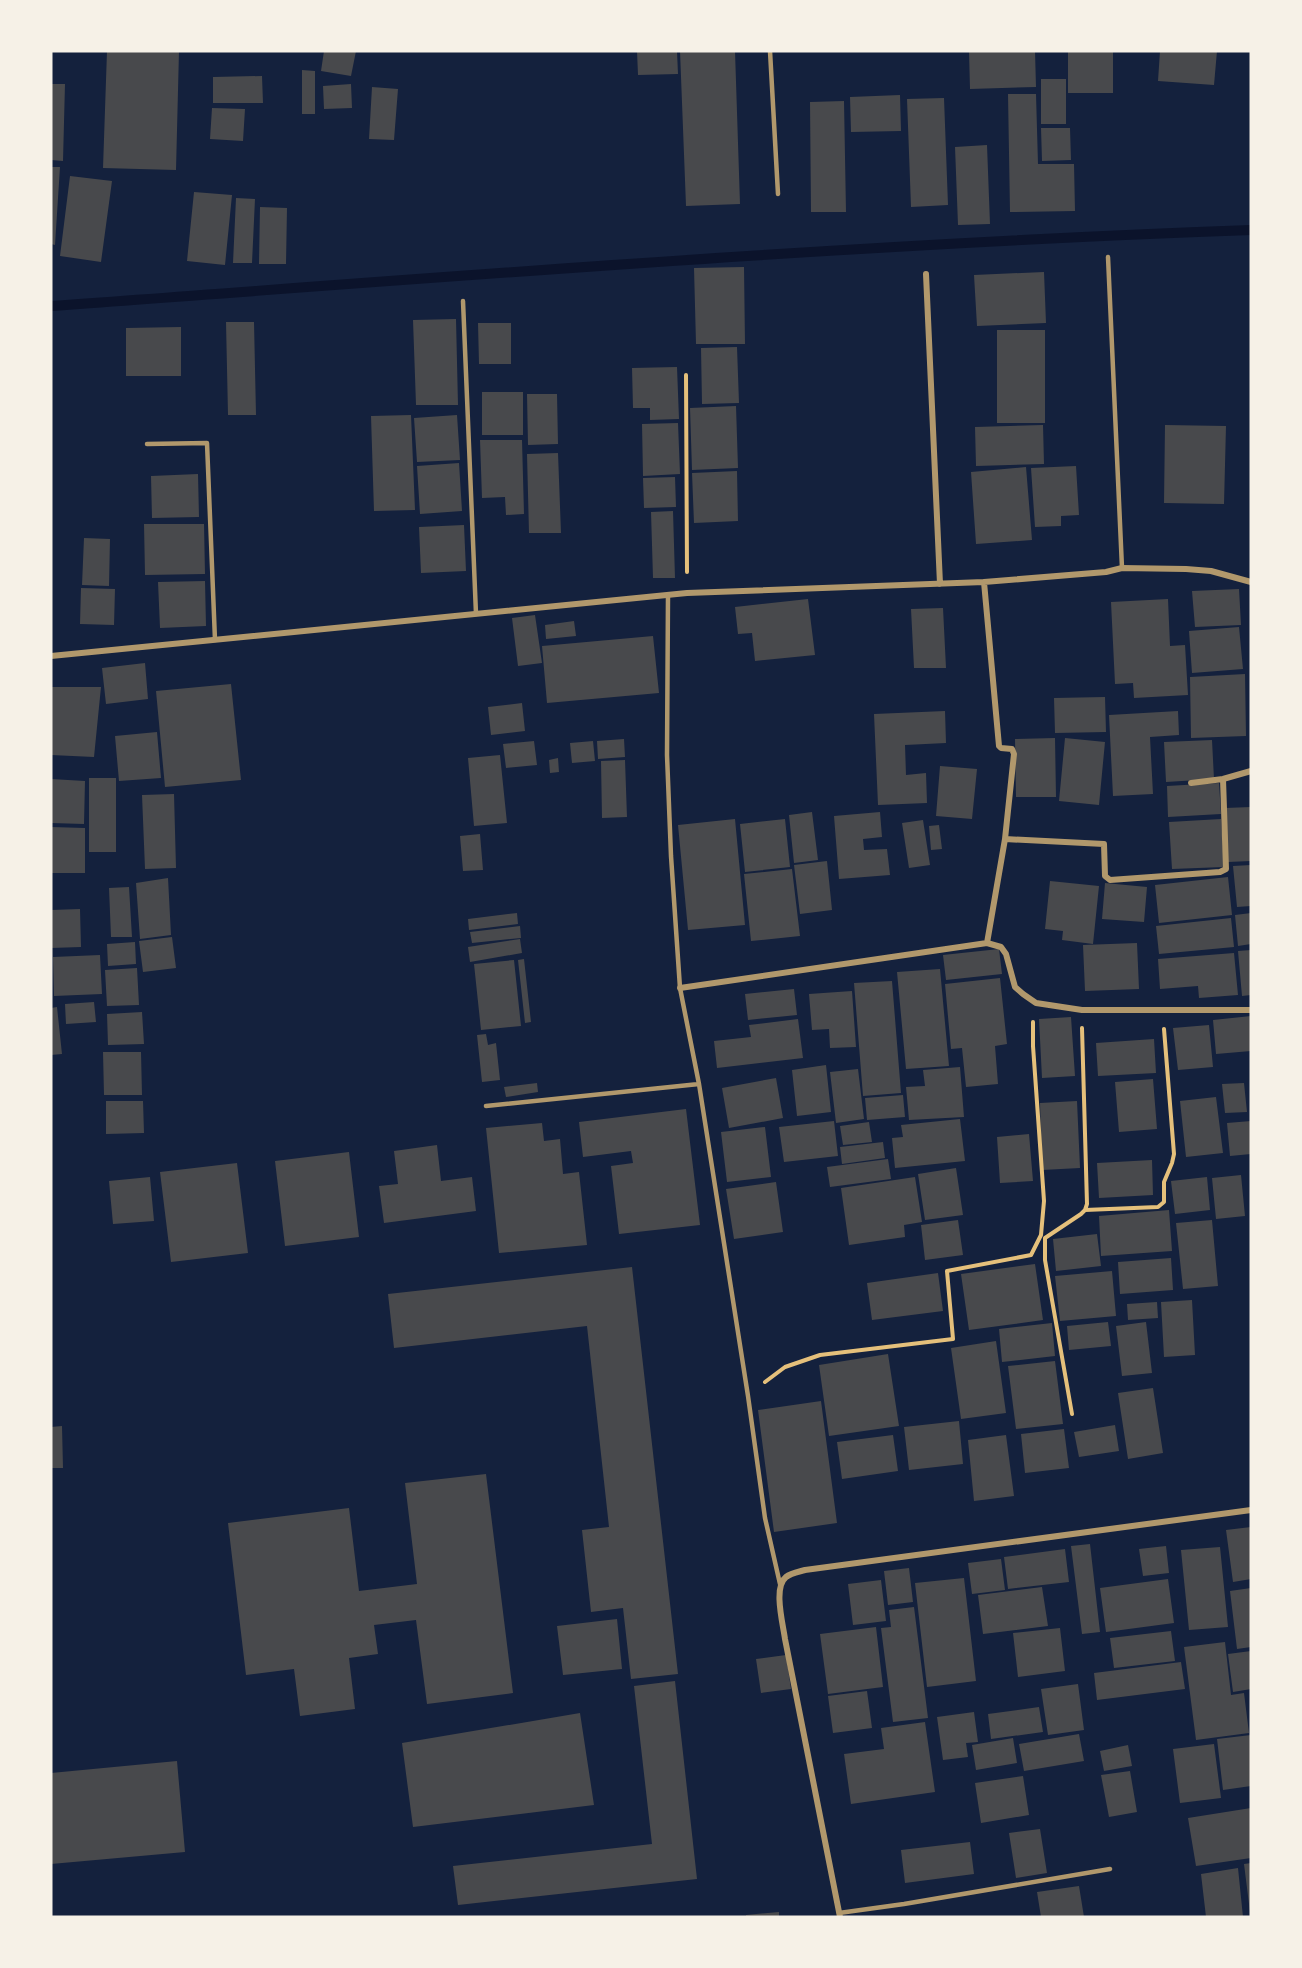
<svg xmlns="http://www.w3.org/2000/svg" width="1302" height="1968" viewBox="0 0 1302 1968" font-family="'IBM Plex Serif',serif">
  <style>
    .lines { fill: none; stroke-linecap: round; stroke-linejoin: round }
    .stream { stroke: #0b132b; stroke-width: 10 }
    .building { fill: #48494c }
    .path { stroke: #e5c07b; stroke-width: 4 }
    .service { stroke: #b1986c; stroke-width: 4.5 }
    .minor { stroke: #b1986c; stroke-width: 6 }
  </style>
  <rect width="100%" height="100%" fill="#14213d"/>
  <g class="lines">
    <path class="stream" d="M51,306C451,277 851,244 1251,230"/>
  </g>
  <path class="building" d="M107,51H179L176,170L103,168Z
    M324,51H356L351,76L321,71Z
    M637,51H677L678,74L638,75Z
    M680,51H735L740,204L686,206Z
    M969,51H1035L1036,87L970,89Z
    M1068,51H1113V93H1068Z
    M1160,51H1217L1214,85L1158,81Z
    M302,70L315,71V114H302Z
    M262,76L263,103H213V77Z
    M1041,79H1066V124H1041Z
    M51,84H65L63,161L51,160Z
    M351,84L352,108L324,109L323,86Z
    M372,87L398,89L394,140L369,139Z
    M1008,94H1036L1038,164H1074L1075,211L1010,212Z
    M900,95L901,131L851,132L850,97Z
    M944,98L948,205L911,207L907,99Z
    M844,101L846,212H811L810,102Z
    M212,108L245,109L243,141L210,139Z
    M1041,128H1070L1071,160L1042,161Z
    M987,145L990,224L958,225L955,147Z
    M51,167H60L55,245L51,244Z
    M70,176L112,181L101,262L60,256Z
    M194,192L232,195L225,265L187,261Z
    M236,198L255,199L252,263H233Z
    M260,207L287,208L286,264H259Z
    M744,267L745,344H696L694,268Z
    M1044,272L1046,323L977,326L974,275Z
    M456,319L458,405H416L413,320Z
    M226,322H254L256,415H228Z
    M478,323H511V364H479Z
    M181,327V376H126V328Z
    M997,330H1045V423H997Z
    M737,347L739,403L702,404L701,348Z
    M677,367L679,419L650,420V408H633L632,368Z
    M482,392H523V435H482Z
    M527,394H557L558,444L528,445Z
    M736,406L738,468L692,470L690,408Z
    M411,415L415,510L374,511L371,416Z
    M457,415L460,460L417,462L414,418Z
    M678,423L680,474L643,476L642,424Z
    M1043,425L1044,464L976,466L975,427Z
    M1165,425L1226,426L1224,504L1164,503Z
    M480,440H522L524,514L506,515L505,497L482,498Z
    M558,453L561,533H529L527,454Z
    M459,463L462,511L420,514L417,466Z
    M1076,466L1079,515L1061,516V526L1035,527L1031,468Z
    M1026,467L1032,540L976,544L971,472Z
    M737,471L738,521L694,523L692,473Z
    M198,474L199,517L152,518L151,476Z
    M675,477L676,507L644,508L643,478Z
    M673,511L675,578H653L651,512Z
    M144,524H204L205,574L145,575Z
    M464,525L466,571L421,573L419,527Z
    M84,538L110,539L109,586L82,585Z
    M205,581L206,626L160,628L158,582Z
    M81,588L115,589L114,625L80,624Z
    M1239,589L1241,625L1195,627L1192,591Z
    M808,599L815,655L755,661L752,633L738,634L735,607Z
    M1168,599L1170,646L1185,645L1188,695L1134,698L1133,683L1115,684L1111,602Z
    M943,608L946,668H914L911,609Z
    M535,615L542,663L518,666L512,618Z
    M574,621L576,636L546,639L545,625Z
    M1239,627L1243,669L1192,673L1189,631Z
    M653,636L659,693L547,703L542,646Z
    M145,663L148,699L106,704L102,668Z
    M1245,674L1246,736L1191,738L1190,677Z
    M231,684L241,780L165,787L156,691Z
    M51,687H101L94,757L51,755Z
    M1105,697L1106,732L1055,733L1054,698Z
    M522,703L525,731L491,735L488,707Z
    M945,711L946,743L905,745L906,775L926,773L927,803L878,805L874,714Z
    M1178,711L1179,735L1150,737L1153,794L1113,796L1109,715Z
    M157,732L161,778L119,781L115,736Z
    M1055,738L1056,797H1016L1015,739Z
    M1065,738L1105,742L1099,805L1059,801Z
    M624,739L625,757L598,759L597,741Z
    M1212,740L1214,779L1166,782L1164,742Z
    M534,741L537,765L506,768L503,744Z
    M593,741L595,761L572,763L570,743Z
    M500,755L507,823L474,826L468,758Z
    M558,758L559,772L550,773L549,760Z
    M625,760L627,817L602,818L601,761Z
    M940,766L977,769L972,819L936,816Z
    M89,778H116V852H89Z
    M51,779L85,781L84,824L51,823Z
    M1219,783L1221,814L1168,817L1167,786Z
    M174,794L176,868L145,869L142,795Z
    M1251,807V861L1228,862L1225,808Z
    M812,812L818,860L794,863L789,815Z
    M880,812L882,837L863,839L864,850L887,849L890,875L839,879L834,816Z
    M735,819L745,925L688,930L678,825Z
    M785,819L790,867L745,872L740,824Z
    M1221,819L1224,867L1172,869L1169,822Z
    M923,820L930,865L909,868L902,823Z
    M939,825L942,849L931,850L929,826Z
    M51,827L85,828V873H51Z
    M480,834L483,870L463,871L460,836Z
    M827,861L832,910L800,914L794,865Z
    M1251,865V906L1237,907L1233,866Z
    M792,869L800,936L751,941L744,874Z
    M1228,877L1232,915L1159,923L1155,885Z
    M168,878L171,935L140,939L136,883Z
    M1050,881L1099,886L1093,944L1062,940L1063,931L1045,929Z
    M1105,883L1147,887L1144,922L1102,919Z
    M129,887L132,937H111L109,888Z
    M80,909L81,947L51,948V910Z
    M517,913L518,924L469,930L468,919Z
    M1251,913V944L1238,946L1235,915Z
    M1231,918L1234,947L1159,954L1156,926Z
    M520,926L521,938L472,943L470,932Z
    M172,937L176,968L143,972L139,941Z
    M520,939L522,953L470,962L468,947Z
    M135,942L136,964L108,966L107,944Z
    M1137,943L1139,989L1085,991L1083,945Z
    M999,949L1002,974L946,980L943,955Z
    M1251,950V995L1242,996L1238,951Z
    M1234,953L1238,995L1199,998L1198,986L1160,989L1158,959Z
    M100,955L102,994L54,996L53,957Z
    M524,959L531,1022L525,1023L518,960Z
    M514,960L521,1026L481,1030L474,964Z
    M137,968L139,1005L107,1006L105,970Z
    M940,969L949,1066L906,1069L897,972Z
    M1000,978L1007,1044L995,1046L998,1084L966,1087L962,1048L951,1049L945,984Z
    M892,981L901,1093L863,1096L854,983Z
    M794,989L797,1015L748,1020L745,994Z
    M852,991L856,1047L830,1048L829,1029L812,1030L809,994Z
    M94,1002L96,1022L66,1024L65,1004Z
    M57,1007L62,1054L51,1055V1008Z
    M142,1012L144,1044L108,1045L107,1014Z
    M1251,1016V1051L1216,1054L1213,1020Z
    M1071,1017L1075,1076L1042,1078L1039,1019Z
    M798,1019L803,1058L717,1068L714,1041L751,1037L749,1025Z
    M1209,1025L1213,1067L1178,1070L1173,1028Z
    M486,1034L488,1045L496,1043L500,1080L482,1082L477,1035Z
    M1154,1039L1156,1073L1098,1076L1096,1043Z
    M103,1052H141L142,1095H104Z
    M826,1065L831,1112L797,1116L792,1070Z
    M960,1067L964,1117L909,1120L906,1087L925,1086L923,1070Z
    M858,1069L864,1119L836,1123L830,1072Z
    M776,1078L783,1118L729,1128L722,1088Z
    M1153,1079L1157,1129L1119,1132L1115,1082Z
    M537,1083L538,1092L506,1097L504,1087Z
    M1244,1083L1247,1112L1225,1113L1222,1084Z
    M903,1095L905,1117L867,1120L865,1098Z
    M1216,1097L1223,1153L1186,1157L1180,1101Z
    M106,1101H143L144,1133L106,1134Z
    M1077,1101L1080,1168L1042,1170L1040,1103Z
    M686,1109L700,1225L619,1234L611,1166L633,1163L631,1151L583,1157L579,1122Z
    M960,1119L965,1161L895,1168L892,1138L903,1137L901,1125Z
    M834,1121L838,1156L784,1162L779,1127Z
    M1251,1121V1154L1230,1156L1227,1123Z
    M869,1122L872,1142L843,1145L840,1126Z
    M542,1123L544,1141L560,1139L563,1174L579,1172L587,1245L499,1253L486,1128Z
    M765,1127L771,1177L727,1182L721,1132Z
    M1029,1134L1033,1181L1000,1183L997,1137Z
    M883,1142L885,1158L842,1164L840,1147Z
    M437,1145L441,1181L472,1177L476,1211L384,1223L379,1186L398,1184L394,1151Z
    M349,1152L359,1237L285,1246L275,1161Z
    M888,1159L891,1179L830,1187L827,1167Z
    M1152,1160L1153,1195L1099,1198L1097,1163Z
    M237,1163L248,1253L171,1262L160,1172Z
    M956,1168L963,1215L925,1220L918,1174Z
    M1241,1175L1245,1216L1216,1219L1212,1178Z
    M150,1177L154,1221L113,1224L109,1181Z
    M915,1177L922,1222L904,1225L905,1237L849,1245L841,1188Z
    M1207,1177L1210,1210L1175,1214L1171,1181Z
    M776,1182L783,1232L734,1239L726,1189Z
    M1169,1210L1172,1251L1101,1256L1099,1216Z
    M958,1220L963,1255L925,1260L921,1225Z
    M1212,1220L1218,1286L1183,1289L1176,1223Z
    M1097,1234L1101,1266L1056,1271L1053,1239Z
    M1171,1258L1173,1290L1120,1294L1118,1262Z
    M1035,1264L1043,1320L969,1330L961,1274Z
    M632,1267L678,1674L631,1679L623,1608L591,1612L582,1530L609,1527L587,1326L394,1348L388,1294Z
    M1112,1271L1116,1316L1060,1321L1055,1276Z
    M938,1273L943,1311L872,1320L867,1283Z
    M1192,1300L1195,1355L1164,1357L1161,1302Z
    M1157,1302L1158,1318L1128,1320L1127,1304Z
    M1108,1322L1111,1346L1069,1350L1067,1326Z
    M1146,1322L1152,1373L1122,1376L1116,1326Z
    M1052,1323L1055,1356L1002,1362L999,1329Z
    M996,1341L1006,1413L961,1419L951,1348Z
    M888,1354L899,1426L829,1436L819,1365Z
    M1055,1361L1063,1424L1016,1429L1008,1366Z
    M1153,1388L1163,1453L1128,1459L1118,1393Z
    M821,1401L837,1523L774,1532L758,1410Z
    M959,1421L963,1464L909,1470L904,1427Z
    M1115,1425L1119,1451L1079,1457L1074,1432Z
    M62,1426L63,1468H51V1427Z
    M1064,1429L1069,1468L1025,1473L1021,1434Z
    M893,1435L898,1471L842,1479L837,1442Z
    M1006,1435L1014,1496L974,1501L968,1440Z
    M486,1474L513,1693L427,1704L416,1620L374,1625L378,1654L349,1658L355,1709L300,1716L294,1669L246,1675L228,1523L349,1508L359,1591L417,1584L405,1483Z
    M1251,1527V1579L1233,1582L1226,1530Z
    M1090,1544L1100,1632L1082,1634L1071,1546Z
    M1166,1546L1169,1573L1143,1576L1139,1549Z
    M1220,1547L1228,1627L1189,1630L1181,1550Z
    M1065,1549L1069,1582L1008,1589L1004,1557Z
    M1001,1559L1005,1590L972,1594L968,1563Z
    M909,1568L913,1602L888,1605L884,1571Z
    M964,1578L976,1681L927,1687L915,1583Z
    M1168,1579L1174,1623L1106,1632L1100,1588Z
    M881,1580L886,1621L853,1625L848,1584Z
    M1042,1587L1048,1626L983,1634L978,1595Z
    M1251,1588V1647L1237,1649L1230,1591Z
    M914,1607L928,1718L893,1722L881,1628L891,1627L889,1610Z
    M617,1619L622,1669L563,1675L557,1626Z
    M876,1627L883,1687L828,1694L820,1634Z
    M1060,1628L1065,1671L1018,1677L1013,1633Z
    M1171,1631L1175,1661L1114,1668L1110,1638Z
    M1225,1642L1231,1695L1244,1693L1249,1733L1196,1740L1184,1647Z
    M1251,1651V1689L1233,1692L1228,1654Z
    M786,1655L791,1689L761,1693L756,1659Z
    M1181,1662L1185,1689L1097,1700L1094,1673Z
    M675,1681L697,1879L458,1905L453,1866L652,1844L634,1686Z
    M1078,1684L1084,1730L1048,1735L1041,1689Z
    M867,1691L872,1728L833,1733L828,1696Z
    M1039,1707L1043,1732L991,1739L988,1714Z
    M974,1712L978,1742L966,1743L968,1757L943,1760L937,1717Z
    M580,1713L594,1805L413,1827L402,1743Z
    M925,1722L935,1792L851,1804L844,1754L884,1749L881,1728Z
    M1079,1734L1084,1761L1024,1771L1019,1744Z
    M1251,1735V1786L1223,1790L1217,1739Z
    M1013,1738L1017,1763L976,1770L972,1745Z
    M1214,1744L1221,1798L1180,1803L1173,1749Z
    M1128,1745L1132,1766L1104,1771L1100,1751Z
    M177,1761L185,1852L51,1864V1773Z
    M1130,1771L1137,1812L1109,1817L1101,1775Z
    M1023,1776L1029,1815L981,1823L975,1783Z
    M1251,1808V1858L1196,1866L1188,1818Z
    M1040,1829L1047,1873L1016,1878L1009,1833Z
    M970,1842L974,1874L905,1883L901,1850Z
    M1251,1863V1912H1250L1244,1864Z
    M1238,1868L1243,1917H1206L1201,1874Z
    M1079,1886L1084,1917H1041L1037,1892Z
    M779,1912V1917H746V1915Z"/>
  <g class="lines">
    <path class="path" d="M686,375L687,572
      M1085,1210L1158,1207L1164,1202V1182L1172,1163L1174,1154L1164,1029
      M765,1382L785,1367L820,1355L953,1339L947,1271L1031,1255L1041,1235L1044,1201L1033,1046V1022
      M1072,1414L1045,1260V1238L1081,1214L1085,1210L1087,1204L1082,1028"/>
    <path class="service" d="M770,51L778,194
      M1108,257L1122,568
      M463,301L476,614
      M147,444L207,443L215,640
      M668,595L667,755L671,856L680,988L699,1084L748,1396L765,1518L780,1584
      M486,1106L699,1084
      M839,1913L904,1904L1110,1869"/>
    <path class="minor" d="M926,274L940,584
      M984,582L999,746L1001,748L1012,749L1014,754L1005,839
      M51,656L687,593L984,582L1106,572L1122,568L1186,569L1211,571L1251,582
      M1191,783L1223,779L1251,771
      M987,943L1005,839L1104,844L1105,876L1110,880L1220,872L1226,869L1223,779
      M680,988L987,943L1001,947L1006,954L1015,987L1023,994L1036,1003L1082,1010H1251
      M840,1917L785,1639C783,1624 773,1587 786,1577C791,1573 798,1572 805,1570L1251,1510"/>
  </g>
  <rect width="1302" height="1968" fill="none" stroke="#f6f1e7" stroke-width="105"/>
</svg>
